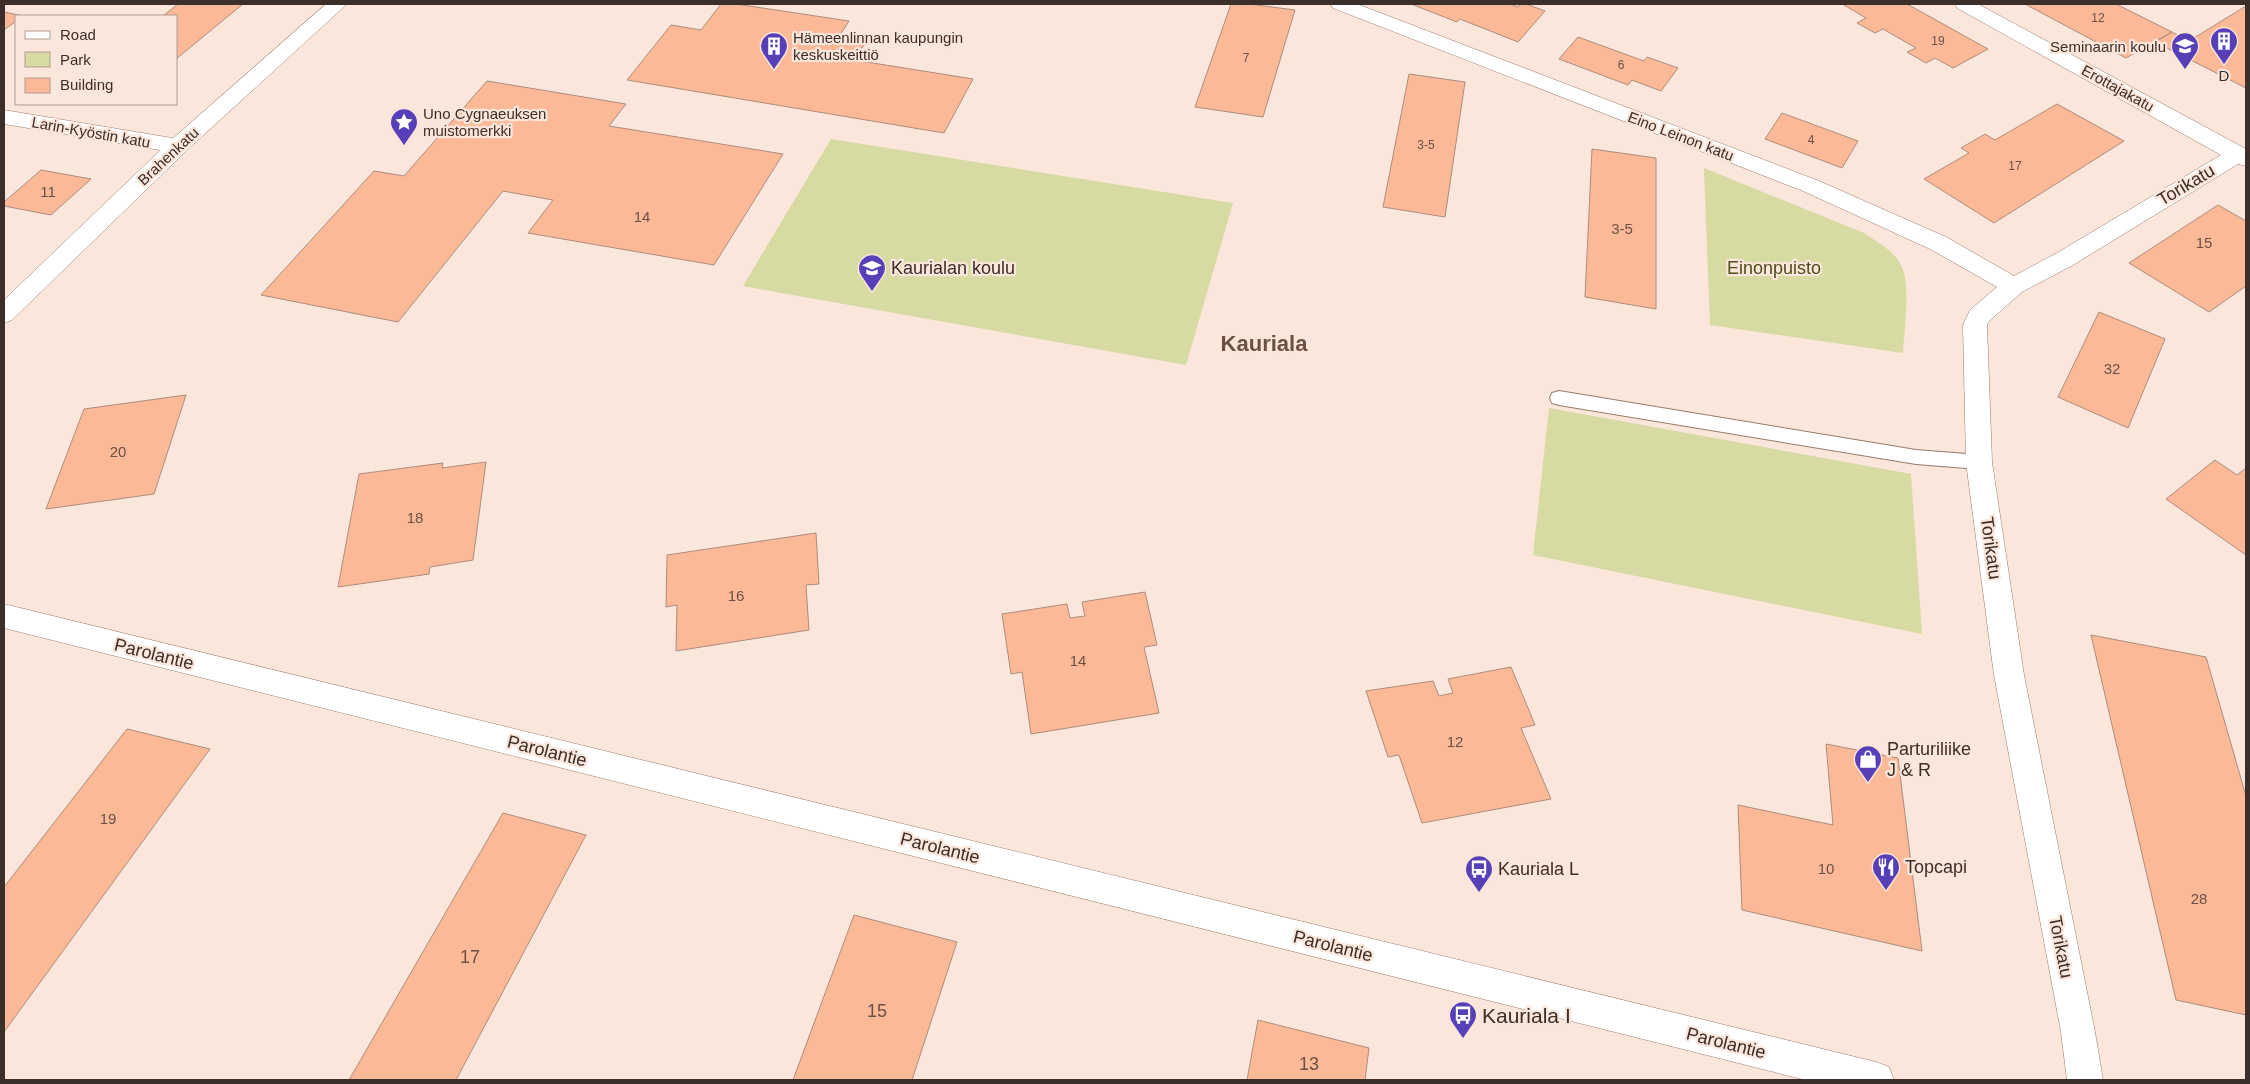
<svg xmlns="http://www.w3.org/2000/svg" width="2250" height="1084" viewBox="0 0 2250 1084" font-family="Arial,sans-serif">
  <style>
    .green { fill: #d7daa3 }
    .building { fill: #fcb998; stroke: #ac8c7c }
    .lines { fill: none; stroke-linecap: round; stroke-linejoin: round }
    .service-casing { stroke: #9a7a6b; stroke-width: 2 }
    .minor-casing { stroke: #9a7a6b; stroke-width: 1 }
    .secondary-casing { stroke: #9a7a6b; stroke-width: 1 }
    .service { fill: #fff; fill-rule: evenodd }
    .minor { fill: #fff; fill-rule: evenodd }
    .secondary { fill: #fff; fill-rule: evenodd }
    .labels { text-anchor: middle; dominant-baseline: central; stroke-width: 4.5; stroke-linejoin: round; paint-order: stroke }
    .far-number-label { font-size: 12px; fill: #6c5144 }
    .far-poi-label { font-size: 15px; fill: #3c2e28; stroke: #fbe6db; text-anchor: start }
    .far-street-label { font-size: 15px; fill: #3c2e28; stroke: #fbe6db }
    .number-label { font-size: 15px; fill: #6c5144 }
    .street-label { font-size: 18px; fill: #3c2e28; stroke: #fbe6db }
    .poi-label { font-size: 18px; fill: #3c2e28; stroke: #fbe6db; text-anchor: start }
    .park-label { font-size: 18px; fill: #4c4e1b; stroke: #fbe6db }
    .near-number-label { font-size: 18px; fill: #6c5144 }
    .near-poi-label { font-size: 21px; fill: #3c2e28; stroke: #fbe6db; text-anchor: start }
    .district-label { font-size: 22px; font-weight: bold; fill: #6d5041; stroke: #fbe6db }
  </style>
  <rect width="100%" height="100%" fill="#fbe6db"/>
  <path class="green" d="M831,139L1233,203L1186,365L743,286Z
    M1704,168L1864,233C1877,242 1895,251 1902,267C1911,289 1904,329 1903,353L1710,325Z
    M1549,408L1911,474L1922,634L1533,555Z"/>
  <path class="building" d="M178,4H243L176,59V16H163Z
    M721,4H736L849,21L840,35L868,39L854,60L973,79L944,133L627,80L671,25L701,30Z
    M1231,4H1249L1295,10L1263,117L1195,107Z
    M1411,4H1510L1518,7L1521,4H1526L1545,11L1518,42L1460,19L1457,22Z
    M1847,4H1907L1988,49L1953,68L1935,58L1926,63L1907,52L1916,48L1883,29L1875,33L1857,23L1866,18L1844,5Z
    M2025,4H2116L2172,32L2126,58Z
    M2246,6V88L2155,42L2172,32L2189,41Z
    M4,12L23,16H16V21L4,30Z
    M1578,37L1644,61L1647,57L1678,68L1661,91L1632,80L1628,85L1559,59Z
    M1409,74L1465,82L1445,217L1383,207Z
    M487,81L626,104L609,126L783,154L714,265L528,233L553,200L503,191L398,322L261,295L374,171L404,176Z
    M2057,104L2124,141L1994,223L1924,179L1969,153L1961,148L1985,134L1995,140Z
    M1782,113L1858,141L1842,168L1765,139Z
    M1592,149L1656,158V309L1585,297Z
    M41,170L91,179L51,215L4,206V202Z
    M2218,205L2246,221V286L2209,312L2129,263Z
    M2099,312L2165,339L2128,428L2058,397Z
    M186,395L154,494L46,509L84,409Z
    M2215,460L2237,475L2246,468V555L2166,499Z
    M486,462L473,560L430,567L429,574L338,587L359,474L443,463L442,468Z
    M816,533L819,584L806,585L809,630L676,651L677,605L666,607L667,555Z
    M1145,592L1157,645L1144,647L1159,713L1031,734L1022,672L1011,674L1002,614L1067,604L1070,618L1085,616L1082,602Z
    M2091,635L2206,657L2246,796V1015L2176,1000Z
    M1511,667L1535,725L1521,728L1551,799L1422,823L1399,755L1388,757L1366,691L1433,681L1439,696L1453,693L1448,679Z
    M127,729L210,749L4,1032V887Z
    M1826,744L1898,758L1922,951L1742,910L1738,805L1833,825Z
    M503,813L586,835L456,1080H349Z
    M854,915L957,942L912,1080H793Z
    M1258,1020L1369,1048L1365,1080H1247Z"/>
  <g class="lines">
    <g class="service-casing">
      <path id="service" d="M1559,391L1916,450L1979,455L1986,457L1989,462L1986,467L1979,469L1916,464L1559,405L1552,403L1550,398L1552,393Z"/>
    </g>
    <g class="minor-casing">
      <path id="minor" d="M1330,4H1357L1819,181L1946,237L2014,276L2057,253L2221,155L1957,8L1955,4H1978L2246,149V166L2238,164L2073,265L2022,292L1989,321L1987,325L1992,462L2024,675L2095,1032L2103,1080H2067L2061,1032L1994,675L1966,462L1963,325L1970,310L1997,287L1930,249L1803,191L1333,8Z
        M4,110L178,139L186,141L189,146L186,151L178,153L4,124Z"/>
    </g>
    <g class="secondary-casing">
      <path id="secondary" d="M326,4H347L186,151L12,320L4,323V300L170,141Z
        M4,604L1876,1062L1889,1067L1894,1080H1806L4,628Z"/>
    </g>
    <use href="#service" class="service"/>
    <use href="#minor" class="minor"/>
    <use href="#secondary" class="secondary"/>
  </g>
  <defs>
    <g id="building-pin" transform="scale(1.4375)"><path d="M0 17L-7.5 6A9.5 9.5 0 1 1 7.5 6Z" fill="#563fb7" stroke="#fbe6db"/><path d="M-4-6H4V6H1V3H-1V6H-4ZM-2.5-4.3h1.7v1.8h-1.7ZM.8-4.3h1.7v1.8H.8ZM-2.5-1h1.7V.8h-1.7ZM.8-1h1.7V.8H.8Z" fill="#fff"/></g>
    <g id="school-pin" transform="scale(1.4375)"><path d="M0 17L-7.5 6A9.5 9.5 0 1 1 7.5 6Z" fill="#563fb7" stroke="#fbe6db"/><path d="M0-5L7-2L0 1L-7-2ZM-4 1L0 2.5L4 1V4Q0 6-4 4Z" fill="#fff"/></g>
    <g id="sight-pin" transform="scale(1.4375)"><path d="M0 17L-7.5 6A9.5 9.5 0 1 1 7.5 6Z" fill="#563fb7" stroke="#fbe6db"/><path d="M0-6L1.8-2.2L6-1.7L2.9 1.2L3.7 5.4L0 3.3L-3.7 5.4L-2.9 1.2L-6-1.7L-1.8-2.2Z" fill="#fff"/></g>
    <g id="shop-pin" transform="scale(1.4375)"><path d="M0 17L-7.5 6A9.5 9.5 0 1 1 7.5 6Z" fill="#563fb7" stroke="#fbe6db"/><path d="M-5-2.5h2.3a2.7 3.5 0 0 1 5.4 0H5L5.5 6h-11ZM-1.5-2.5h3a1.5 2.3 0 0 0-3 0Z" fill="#fff"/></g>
    <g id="restaurant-pin" transform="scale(1.4375)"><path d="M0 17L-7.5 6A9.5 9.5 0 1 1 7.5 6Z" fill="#563fb7" stroke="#fbe6db"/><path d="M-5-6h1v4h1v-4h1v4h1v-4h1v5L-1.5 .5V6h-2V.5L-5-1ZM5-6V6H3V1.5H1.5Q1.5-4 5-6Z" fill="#fff"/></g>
    <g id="bus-pin" transform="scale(1.4375)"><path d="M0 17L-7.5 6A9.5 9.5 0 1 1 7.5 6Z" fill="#563fb7" stroke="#fbe6db"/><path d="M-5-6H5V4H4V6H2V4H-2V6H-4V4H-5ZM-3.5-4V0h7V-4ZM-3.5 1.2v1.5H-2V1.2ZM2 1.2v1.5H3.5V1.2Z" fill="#fff"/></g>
  </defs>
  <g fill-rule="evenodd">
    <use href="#building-pin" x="2224" y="41"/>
    <use href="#building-pin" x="774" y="46"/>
    <use href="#school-pin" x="2185" y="46"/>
    <use href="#sight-pin" x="404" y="122"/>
    <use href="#school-pin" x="872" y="268"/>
    <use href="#shop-pin" x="1868" y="759"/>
    <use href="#restaurant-pin" x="1886" y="867"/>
    <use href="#bus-pin" x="1479" y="869"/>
    <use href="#bus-pin" x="1463" y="1015"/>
  </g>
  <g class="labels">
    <g class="far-number-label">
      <text x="2098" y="18">12</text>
      <text x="1938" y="41">19</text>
      <text x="1246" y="58">7</text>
      <text x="1621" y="65">6</text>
      <text x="1811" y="140">4</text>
      <text x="1426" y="145">3-5</text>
      <text x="2015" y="166">17</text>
    </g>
    <g class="far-poi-label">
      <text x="793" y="37">Hämeenlinnan kaupungin<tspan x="793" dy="17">keskuskeittiö</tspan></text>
      <text x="2166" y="46" text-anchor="end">Seminaarin koulu</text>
      <text x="2224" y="75" text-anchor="middle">D</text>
      <text x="423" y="113">Uno Cygnaeuksen<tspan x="423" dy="17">muistomerkki</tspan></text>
    </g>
    <g class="far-street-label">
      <text transform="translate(2118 88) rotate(29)">Erottajakatu</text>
      <text transform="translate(91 132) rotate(10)">Larin-Kyöstin katu</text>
      <text transform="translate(1681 136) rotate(21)">Eino Leinon katu</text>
      <text transform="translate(168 156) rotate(-43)">Brahenkatu</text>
    </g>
    <g class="number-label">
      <text x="48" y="191">11</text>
      <text x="642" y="216">14</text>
      <text x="1622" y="228">3-5</text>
      <text x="2204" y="242">15</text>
      <text x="2112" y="368">32</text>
      <text x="118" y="451">20</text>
      <text x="415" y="517">18</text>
      <text x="736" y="595">16</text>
      <text x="1078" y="660">14</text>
      <text x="1455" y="741">12</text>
      <text x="108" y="818">19</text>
      <text x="1826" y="868">10</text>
      <text x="2199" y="898">28</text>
    </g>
    <g class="street-label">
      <text transform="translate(2186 185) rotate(-31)">Torikatu</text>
      <text transform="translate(1991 548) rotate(82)">Torikatu</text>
      <text transform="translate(154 654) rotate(14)">Parolantie</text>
      <text transform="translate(547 751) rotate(14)">Parolantie</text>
      <text transform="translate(940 848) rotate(14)">Parolantie</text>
      <text transform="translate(1333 946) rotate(14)">Parolantie</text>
      <text transform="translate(2061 947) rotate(79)">Torikatu</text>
      <text transform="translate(1726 1043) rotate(14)">Parolantie</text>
    </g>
    <g class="poi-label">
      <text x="891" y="268">Kaurialan koulu</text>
      <text x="1887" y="749">Parturiliike<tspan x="1887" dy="21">J &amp; R</tspan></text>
      <text x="1905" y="867">Topcapi</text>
      <text x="1498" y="869">Kauriala L</text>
    </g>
    <g class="park-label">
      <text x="1774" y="268">Einonpuisto</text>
    </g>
    <g class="near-number-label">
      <text x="470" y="957">17</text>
      <text x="877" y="1011">15</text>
      <text x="1309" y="1064">13</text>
    </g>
    <g class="near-poi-label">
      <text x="1482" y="1015">Kauriala I</text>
    </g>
    <g class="district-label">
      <text x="1264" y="343">Kauriala</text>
    </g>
  </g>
  <rect width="2250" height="1084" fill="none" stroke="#3c2e28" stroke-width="10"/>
  <rect x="15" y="15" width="162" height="90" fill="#fbe6db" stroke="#af9c93"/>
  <rect x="25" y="31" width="25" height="8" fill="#ffffff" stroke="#af9c93"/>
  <text x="60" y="40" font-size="15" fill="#3c2e28">Road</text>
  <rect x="25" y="52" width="25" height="15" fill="#d7daa3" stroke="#af9c93"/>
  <text x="60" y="65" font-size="15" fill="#3c2e28">Park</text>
  <rect x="25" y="78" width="25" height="15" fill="#fcb998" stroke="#af9c93"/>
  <text x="60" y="90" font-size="15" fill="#3c2e28">Building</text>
</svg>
